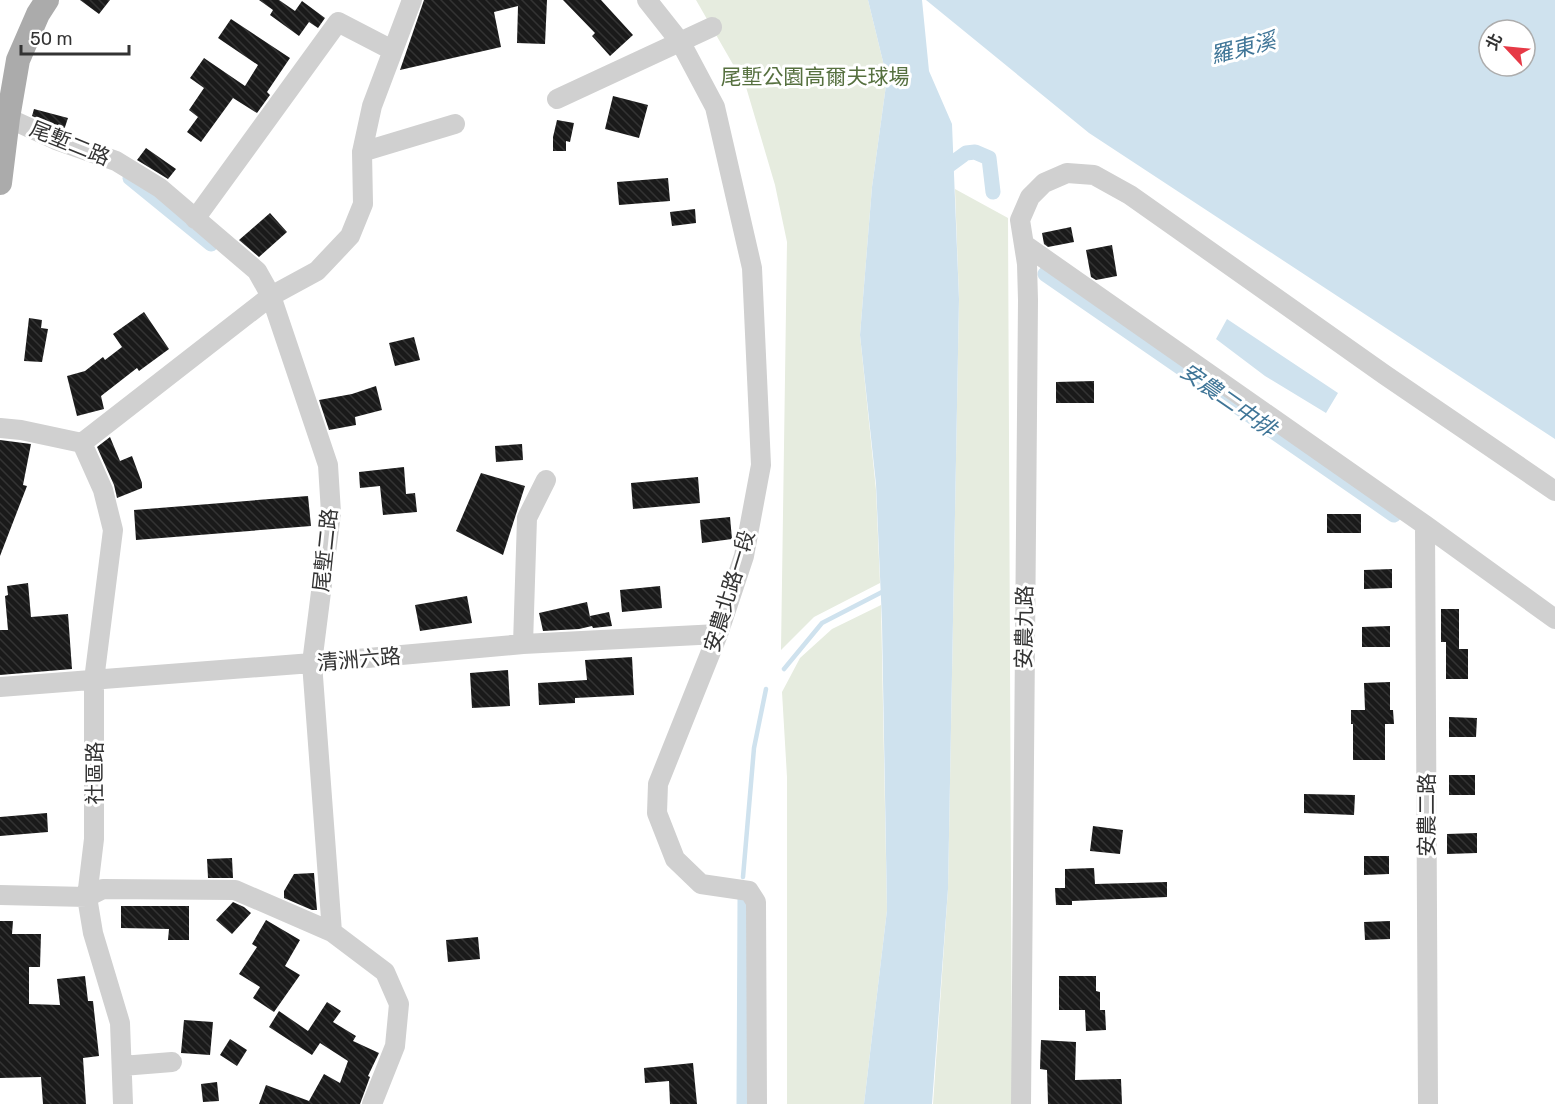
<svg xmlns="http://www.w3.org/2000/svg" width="1555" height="1104" viewBox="0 0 1555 1104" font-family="Rubik,'Noto Sans TC',sans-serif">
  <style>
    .green { fill: #e6ecdf }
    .water { fill: #cfe2ee; fill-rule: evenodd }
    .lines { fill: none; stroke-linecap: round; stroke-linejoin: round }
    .stream { stroke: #cfe2ee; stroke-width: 4.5 }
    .canal { stroke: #cfe2ee; stroke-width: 15 }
    .building { fill: url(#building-back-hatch) }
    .minor { stroke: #d0d0d0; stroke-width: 20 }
    .major { stroke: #ababab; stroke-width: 24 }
    .labels { text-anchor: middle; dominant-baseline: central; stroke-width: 6; stroke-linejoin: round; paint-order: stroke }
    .park-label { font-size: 21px; fill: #56703f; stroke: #fff }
    .street-label { font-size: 21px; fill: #333; stroke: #fff }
    .water-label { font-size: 22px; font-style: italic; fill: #3f7597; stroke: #fff }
  </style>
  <defs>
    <pattern id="building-back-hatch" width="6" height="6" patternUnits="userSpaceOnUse" patternTransform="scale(1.5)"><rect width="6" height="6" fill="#1a1a1a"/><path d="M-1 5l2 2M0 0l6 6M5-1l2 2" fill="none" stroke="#333"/></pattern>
  </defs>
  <rect width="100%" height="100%" fill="#fff"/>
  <path class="green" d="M696,0H868L887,78L872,187L860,335L876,490L880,583L814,617L781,650L787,242L775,185L746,87Z
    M955,189L1008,218L1012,1104H933L948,889L959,299Z
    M881,605L887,910L864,1104H787V777L782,692L800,658L832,629Z"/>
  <path class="water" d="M868,0H922L929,71L952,124L959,299L948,889L932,1104H864L887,910L882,622L876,484L860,335L872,187L887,78Z
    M926,0H1555V439L1089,133ZM1489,30H1525V66H1489Z
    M1227,319L1338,393L1326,413L1265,376L1216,339Z"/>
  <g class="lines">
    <path class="stream" d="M784,669L822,623L884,591
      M743,877L754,748L766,689"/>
    <path class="canal" d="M937,171L940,172L966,153L975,152L989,158L993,192
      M130,178L211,244
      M1045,274L1394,515
      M744,1104L745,897"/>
  </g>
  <path class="building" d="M80,0H110L99,14Z
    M259,0H279L295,11L302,1L325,18L318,28L309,22L299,36L270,15L273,10Z
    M424,0H547L545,44L517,43L518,6L494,12L501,47L400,70Z
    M563,0H601L633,35L610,56L592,36L595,33Z
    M231,19L290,58L267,92L270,95L257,113L233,98L201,142L187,132L198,117L189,110L204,88L190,78L204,58L245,86L258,65L218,38Z
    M613,96L648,105L639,138L605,129Z
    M34,109L68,118L64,130L32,116Z
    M557,120L574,123L570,142L566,141V151H553V137Z
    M146,148L176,169L168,179L137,160Z
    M668,178L670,201L619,205L617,182Z
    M695,209L696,223L672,226L670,212Z
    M270,213L287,232L259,257L239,240Z
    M1071,227L1074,242L1048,247L1044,244L1042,233Z
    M1112,245L1117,276L1096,280L1091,277L1086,250Z
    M144,312L169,349L139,371L137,368L101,396L104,409L77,416L67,376L85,371L103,357L105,360L122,347L113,334Z
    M29,318L42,320L41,328L48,329L42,362L24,361Z
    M414,337L420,360L395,366L389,343Z
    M1094,381V403H1056V382Z
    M376,386L382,410L355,417L356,425L329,430L319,400L352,394Z
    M110,437L120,461L132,456L142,483V488L117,498L114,485L97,447Z
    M0,440L31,444L23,485L27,486L0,556Z
    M522,444L523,460L496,462L495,446Z
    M404,467L406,494L415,493L417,512L383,515L380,486L360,488L359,472Z
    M481,473L525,486L503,555L456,531Z
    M698,477L700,503L633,509L631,483Z
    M308,496L311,526L136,540L134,510Z
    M1327,514H1361V533H1327Z
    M730,517L732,539L702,543L700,520Z
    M1392,569V588L1364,589V570Z
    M28,583L31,617L68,614L72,669L0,675V630H8L5,596L8,595L7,586Z
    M660,586L662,608L622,612L620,590Z
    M467,596L472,623L420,631L415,605Z
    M587,602L591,622L590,616L609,612L612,626L593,628L592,626L579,629L543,631L539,613Z
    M1441,609H1459V649H1468V679H1446V642H1441Z
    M1390,626V647H1362V627Z
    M632,657L634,695L575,698V703L539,705L538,683L587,680L585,660Z
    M508,670L510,706L472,708L470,673Z
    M1390,682V710H1393L1394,724H1385V760H1353V724H1351V710H1365L1364,683Z
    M1449,717L1477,718L1476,737H1449Z
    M1449,775H1475V795H1449Z
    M1304,794L1355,795L1354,815L1304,813Z
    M47,813L48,832L0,836V817Z
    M1093,826L1123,830L1120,854L1090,851Z
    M1477,833V853L1447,854V834Z
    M1364,856H1389V874L1364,875Z
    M232,858L233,878H208L207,859Z
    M1094,868L1095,884L1167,882V897L1072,901V905H1056L1055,888H1065V869Z
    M314,873L317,910H312L284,898V891L294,874Z
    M233,902L244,907L251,913L232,934L216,920Z
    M121,906H189V940H168L169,929L121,928Z
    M266,920L300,940L285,966L300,975L274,1012L253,998L260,987L239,974L257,947L252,944Z
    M0,921H13L12,934H41L40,967H29V1004L60,1005L57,979L85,976L88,1001H93L99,1056L83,1058L86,1104H43L41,1077L0,1078Z
    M1390,921V939L1365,940L1364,922Z
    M478,937L480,959L448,962L446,940Z
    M1059,976H1096V991L1100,992V1010H1105L1106,1030L1086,1031L1085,1010H1059Z
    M327,1002L341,1011L333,1022L356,1036L353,1041L379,1053L368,1076L370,1077L360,1104H259L266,1085L309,1101L324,1074L340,1083L348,1061L320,1043L312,1055L269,1027L279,1011L308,1031Z
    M184,1020L213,1022L210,1055L181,1053Z
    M230,1039L247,1050L237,1066L220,1055Z
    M1041,1040L1076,1042L1075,1080L1121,1079L1122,1104H1048L1047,1070L1040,1069Z
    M693,1063L697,1104H670L669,1081L645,1083L644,1068Z
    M217,1082L219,1101L203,1102L201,1084Z"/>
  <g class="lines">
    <path class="minor" d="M647,0L681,43L715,107L752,268L761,465L744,556L718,634L658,784L657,813L675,859L701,884L749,891L756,902L757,1104
      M557,99L712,27
      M0,111L8,118L56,140L116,161L160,188L257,271L271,296L328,465L331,513L312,663L332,932L385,972L399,1004L395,1046L372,1104
      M362,152L455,124
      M195,219L338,22L392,50
      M1025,245L1425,525L1555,619
      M0,428L21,430L82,443
      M82,443L103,490L113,530L94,680V839L87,897L93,933L120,1023L123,1104
      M82,443L271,296L317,271L350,236L363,204L362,152L372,106L412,0
      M1425,525L1428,1104
      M523,644L527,518L546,480
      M0,687L312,663L523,644L718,634
      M0,895L87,897L103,889L235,890L332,932
      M122,1066L172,1062
      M1021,1104L1028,300L1027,264L1020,220L1030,197L1044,183L1067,173L1094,175L1130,195L1385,375L1555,491"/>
    <path class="major" d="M0,183L8,118L18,60L38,14L47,0"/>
  </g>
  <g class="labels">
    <g class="park-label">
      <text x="815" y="76">尾塹公園高爾夫球場</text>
    </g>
    <g class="street-label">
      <text transform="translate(70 143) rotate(22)">尾塹二路</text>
      <text transform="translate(325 550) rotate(-84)">尾塹二路</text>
      <text transform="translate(729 591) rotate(-73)">安農北路一段</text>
      <text transform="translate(1024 627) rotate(-89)">安農九路</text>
      <text transform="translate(359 659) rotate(-5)">清洲六路</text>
      <text transform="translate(94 773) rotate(-90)">社區路</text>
      <text transform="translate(1426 815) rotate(-90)">安農二路</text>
    </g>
    <g class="water-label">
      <text transform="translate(1243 48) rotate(-14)">羅東溪</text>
      <text transform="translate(1228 400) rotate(35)">安農二中排</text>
    </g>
  </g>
  <g transform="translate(1507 48) rotate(296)"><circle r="28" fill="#ffffff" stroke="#adadad" stroke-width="1.5"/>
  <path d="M0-4.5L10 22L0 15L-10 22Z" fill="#e63946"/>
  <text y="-9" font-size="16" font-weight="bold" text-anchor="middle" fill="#333333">北</text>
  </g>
  <path d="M21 45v9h108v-9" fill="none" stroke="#333333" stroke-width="3"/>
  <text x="30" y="45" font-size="18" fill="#333333" stroke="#ffffff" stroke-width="4.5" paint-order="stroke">50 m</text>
</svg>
